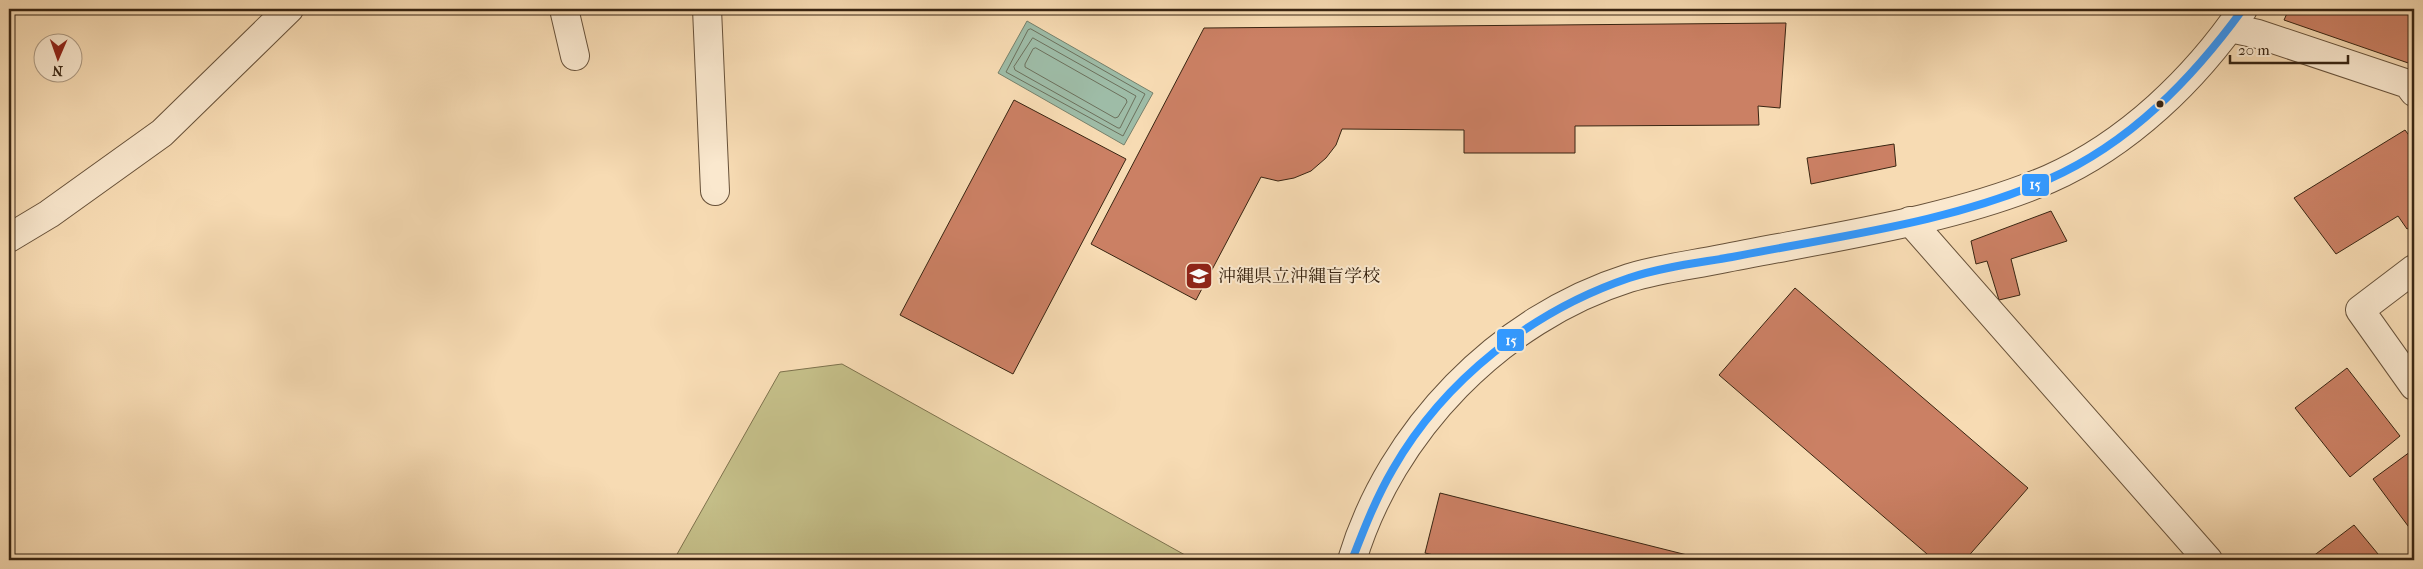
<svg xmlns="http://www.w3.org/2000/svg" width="2423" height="569" viewBox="0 0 2423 569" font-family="'IM FELL French Canon','Noto Serif JP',serif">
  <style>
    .green { fill: #c4be88; stroke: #7e724d }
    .water { fill: #9ebca7; stroke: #76806b }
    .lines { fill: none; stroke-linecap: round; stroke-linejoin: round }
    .shore { stroke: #6c705c; stroke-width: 1 }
    .building { fill: #cb8064; stroke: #392512 }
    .minor-casing { stroke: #68523a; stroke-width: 30 }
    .tertiary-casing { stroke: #68523a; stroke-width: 30 }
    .minor { stroke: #fae8ce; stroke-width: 28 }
    .tertiary { stroke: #fae8ce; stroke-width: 28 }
    .bus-1-casing { stroke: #fae8ce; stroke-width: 11 }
    .bus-1 { stroke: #39f; stroke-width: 8 }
    .bus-dot { fill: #392512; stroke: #fae8ce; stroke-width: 2 }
    .labels { text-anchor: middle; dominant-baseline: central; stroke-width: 4; stroke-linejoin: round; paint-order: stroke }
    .poi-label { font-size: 18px; fill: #392512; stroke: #fae8ce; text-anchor: start }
    .line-badge { stroke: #fae8ce; stroke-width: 2 }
    .badge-label { font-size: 14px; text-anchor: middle; font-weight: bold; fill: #fff }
  </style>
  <rect width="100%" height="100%" fill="#f7dbb3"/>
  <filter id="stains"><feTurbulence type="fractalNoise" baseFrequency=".004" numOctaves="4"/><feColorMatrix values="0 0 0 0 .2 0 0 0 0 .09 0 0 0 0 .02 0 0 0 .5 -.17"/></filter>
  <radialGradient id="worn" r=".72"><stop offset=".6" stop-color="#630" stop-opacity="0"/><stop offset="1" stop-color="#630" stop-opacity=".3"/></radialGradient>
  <path class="green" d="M842,364L1194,560H676V556L780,372Z"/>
  <path class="water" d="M1027,21L1153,93L1124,145L998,73Z"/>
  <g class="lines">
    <path class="shore" d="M1031,29L1145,94L1123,136L1006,72L1028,30Z
      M1033,38L1136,96L1120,128H1118L1015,70L1014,67Z
      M1036,48L1126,99L1127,102L1118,117L1115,118L1025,67V64L1033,49Z"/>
  </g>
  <path class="building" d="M1564,9H1637L1636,12Z
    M2289,9H2414V65L2284,20Z
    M1786,23L1780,108L1758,106L1759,125L1575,126V153H1464V130L1342,129L1336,145L1326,158L1311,171L1294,178L1278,181L1261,177L1196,300L1091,244L1204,28Z
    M1014,100L1126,159L1013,374L900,315Z
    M2405,130L2414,142V225L2407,229L2398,216L2336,254L2294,198Z
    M1894,144L1896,166L1811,184L1807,158Z
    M2051,211L2067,241L2011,259L2020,295L1999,300L1987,261L1976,264L1971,241Z
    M1795,288L2028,488L1965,560H1934L1719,375Z
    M2347,368L2400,436L2350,477L2295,408Z
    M2414,449V534L2373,479Z
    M1440,493L1707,560H1454L1425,553Z
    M2354,525L2383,560H2308Z"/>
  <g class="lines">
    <g class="minor-casing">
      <path id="minor" d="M564,9L575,56
        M707,9L715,191
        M2230,28L2258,34L2408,84L2414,92
        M1910,221L2208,560
        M9,238L49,214L162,133L289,9
        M2414,269L2360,310L2414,386"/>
    </g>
    <g class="tertiary-casing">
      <path id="tertiary" d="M1352,560C1391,431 1499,319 1629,278C1658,269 1691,265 1721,259C1826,238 1951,221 2049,179C2128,144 2195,79 2243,9"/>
    </g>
    <use href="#minor" class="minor"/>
    <use href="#tertiary" class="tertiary"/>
    <g class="bus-1-casing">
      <path id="bus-1" d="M1352,560C1364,529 1376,498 1393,469C1444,380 1532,311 1629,278C1662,267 1698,263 1732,257C1838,236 1950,223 2049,179C2130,143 2192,79 2243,9"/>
    </g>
    <use href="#bus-1" class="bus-1"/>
  </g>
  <defs>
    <g id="school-square" transform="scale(1.4375)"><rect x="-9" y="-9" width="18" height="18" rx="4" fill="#8f2418" stroke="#fae8ce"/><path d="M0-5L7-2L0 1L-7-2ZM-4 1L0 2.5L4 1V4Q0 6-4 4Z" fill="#fff"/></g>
  </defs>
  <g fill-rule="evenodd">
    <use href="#school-square" x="1199" y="276"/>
  </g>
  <circle class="bus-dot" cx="2160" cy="104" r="4.5"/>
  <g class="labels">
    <g class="poi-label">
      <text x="1218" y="276">沖縄県立沖縄盲学校</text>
    </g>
  </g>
  <g class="line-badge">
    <rect x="2021" y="173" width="29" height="24" rx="5" fill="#39f"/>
    <rect x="1496" y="328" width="29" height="24" rx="5" fill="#39f"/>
  </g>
  <g class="badge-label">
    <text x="2035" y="189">15</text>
    <text x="1511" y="345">15</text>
  </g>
  <rect width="2423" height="569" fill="none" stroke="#f7dbb3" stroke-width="30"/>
  <rect x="10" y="10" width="2403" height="549" fill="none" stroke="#392512" stroke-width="2.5"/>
  <rect x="15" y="15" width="2393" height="539" fill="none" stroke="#392512"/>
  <g transform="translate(58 58) rotate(182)"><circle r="24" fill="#fae8ce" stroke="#ad9a83"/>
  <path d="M0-4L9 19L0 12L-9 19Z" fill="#8f2418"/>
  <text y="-8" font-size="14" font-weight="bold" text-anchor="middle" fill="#392512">N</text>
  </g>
  <path d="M2230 55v8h118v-8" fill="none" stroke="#392512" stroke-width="2.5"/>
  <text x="2238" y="55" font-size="15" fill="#392512" stroke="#fae8ce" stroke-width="4" paint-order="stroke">20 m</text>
  <rect width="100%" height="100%" filter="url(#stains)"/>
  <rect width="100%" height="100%" fill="url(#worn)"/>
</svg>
